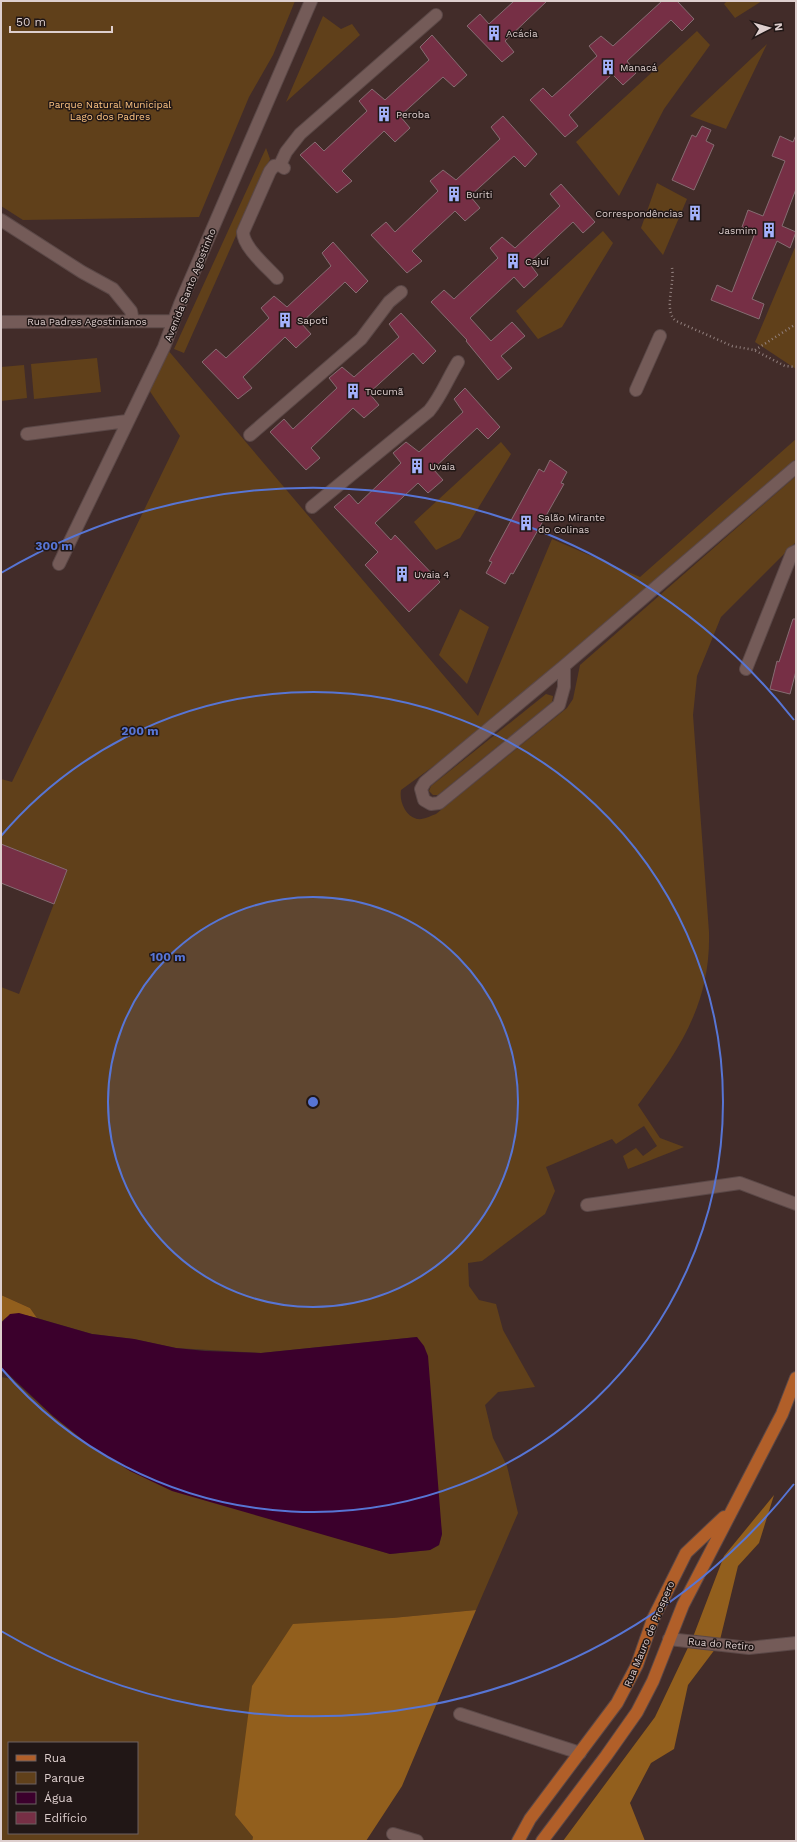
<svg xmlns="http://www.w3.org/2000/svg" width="797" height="1842" viewBox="0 0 797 1842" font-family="'Work Sans',sans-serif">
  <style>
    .green { fill: #60401a; fill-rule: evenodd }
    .forest { fill: #925f1d }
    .water { fill: #3b002c }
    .building { fill: #762f45; stroke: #866c72 }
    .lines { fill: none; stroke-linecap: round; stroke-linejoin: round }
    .minor-casing { stroke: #5b4847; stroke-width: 14 }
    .major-casing { stroke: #5b4847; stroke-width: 14 }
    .path { stroke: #92807e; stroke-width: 2.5; stroke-dasharray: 1 3; stroke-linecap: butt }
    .minor { stroke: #745b58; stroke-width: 12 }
    .major { stroke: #b15f29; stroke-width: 12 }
    .ring { fill: none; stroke: #5775d5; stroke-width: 2 }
    .labels { text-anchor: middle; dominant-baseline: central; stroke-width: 3; stroke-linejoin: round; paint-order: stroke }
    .poi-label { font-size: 10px; fill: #decfce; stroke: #211716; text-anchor: start }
    .park-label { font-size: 10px; fill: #fec482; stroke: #211716 }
    .street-label { font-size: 10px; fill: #decfce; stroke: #211716 }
    .centre { fill: #5775d5; stroke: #211716; stroke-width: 2 }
    .ring-label { font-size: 12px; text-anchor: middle; font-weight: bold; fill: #5775d5; stroke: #211716; stroke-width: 3; stroke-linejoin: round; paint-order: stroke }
  </style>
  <rect width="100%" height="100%" fill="#422c29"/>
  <path class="green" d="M1,1H295L273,55L249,97L199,217L23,220L1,206Z
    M727,1H762L735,18L724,4Z
    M323,16L341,29L352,24L360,35L286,102Z
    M697,31L710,45L664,109L619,196L576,142Z
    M767,44L726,129L690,116Z
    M266,148L270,159L184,353L174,349Z
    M657,183L687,199L663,255L641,228Z
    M603,231L613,243L562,327L538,339L516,311Z
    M796,245V369L755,342Z
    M167,349L478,716L552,539L640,577L796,439V459L484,729L401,790C399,801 405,816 417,819C424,820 430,816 436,814L567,708L573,699L580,665L796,476V542L721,617L697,676L693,715L709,932C711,1004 679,1050 638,1105L660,1138L684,1147L628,1169L623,1156L636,1148L643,1156L657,1146L644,1126L616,1144L612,1139L546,1167L555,1191L545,1214L482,1261L468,1263L469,1286L479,1300L496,1304L503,1330L535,1387L498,1392L485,1405L493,1438L507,1466L518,1513L476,1610L392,1618L241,1778L235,1815L253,1837L252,1841H1V1377L12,1379L53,1416L93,1448L324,1534L390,1554L430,1550L439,1545L442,1534L417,1337L261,1353L176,1348L134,1339L92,1334L54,1323L37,1318L30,1308L1,1295V987L19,994L67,870L1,844V779L12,782L180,436L149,390ZM9,1743H137V1833H9Z
    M97,358L101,392L34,399L31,364Z
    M24,365L27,398L1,401V367Z
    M501,442L511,454L460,538L436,550L414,522Z
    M460,609L489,627L467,684L439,655Z
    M546,694L553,696L552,702L438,795H433L429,791L431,786Z"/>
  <path class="forest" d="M1,1295L30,1308L37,1318C26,1315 9,1310 1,1323Z
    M774,1495L759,1543L738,1566L719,1644L688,1685L674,1749L651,1763L630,1803L645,1841H563L655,1717L693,1637L724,1556Z
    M476,1610L402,1786L366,1841H252L253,1837L235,1815L252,1686L293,1624L392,1618Z"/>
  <path class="water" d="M19,1313L92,1334L134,1339L176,1348L205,1351L261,1353L417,1337L424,1346L428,1356L442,1534L439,1545L430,1550L390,1554L172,1491L130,1471L93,1448L53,1416L2,1368L1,1323L10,1314Z"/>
  <path class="building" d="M514,1H547L505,41L514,52L502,62L467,26L480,14L489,24Z
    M662,1H677L694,19L682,31L671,20L627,61L636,73L623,85L612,74L569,115L578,126L565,137L530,100L543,88L552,97L597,56L589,46L601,36L613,46Z
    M432,35L467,75L454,87L443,77L400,116L410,128L395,142L384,131L342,171L352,181L337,193L300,155L315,142L324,151L367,111L359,101L372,89L385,100L429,60L420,47Z
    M503,116L537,154L525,167L514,156L470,196L480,208L465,221L455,211L412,251L422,261L407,273L371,235L386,222L395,232L438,191L430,181L443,170L456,180L500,139L491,127Z
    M702,126L711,130L706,141L714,145L694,190L672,180L692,135L696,137Z
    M796,135V189L782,226L796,232L790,248L777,241L752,299L764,304L759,319L711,300L717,285L732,292L755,233L742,227L748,210L763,216L785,161L772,156L780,136L793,142Z
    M561,184L595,222L583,233L573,222L529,263L538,275L524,288L514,277L470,318L491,341L512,322L525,336L501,356L512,368L498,380L466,341L467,340L431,302L444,290L454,299L498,258L490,248L502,237L515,248L560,206L550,194Z
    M333,242L368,281L356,293L345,282L301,323L311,334L296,348L285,337L243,377L252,388L238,399L202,362L216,349L226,358L269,318L261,308L274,296L287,307L331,266L322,253Z
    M401,313L436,351L423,364L413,353L369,393L379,405L364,418L353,408L311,448L320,458L306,470L270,432L284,419L293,429L337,388L329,378L342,367L354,377L399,337L389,324Z
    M465,388L500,427L488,439L477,428L433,469L443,480L428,493L418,483L375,523L391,540L395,535L440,582L409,612L365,565L378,552L334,507L349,494L358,504L401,463L393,453L406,442L419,452L463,412L454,399Z
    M550,460L567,472L561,483L564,484L513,574L511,573L505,584L486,573L492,562L489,561L539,469L544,472Z
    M793,619H796V671L790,694L770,689L777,661L779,662Z
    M1,844L67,870L54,904L1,883Z"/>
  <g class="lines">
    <g class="minor-casing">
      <path id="minor" d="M280,165L286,152L300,134L436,15
        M1,220L82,272L113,289L131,311L133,321
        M277,278C267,267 243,247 243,232L270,171L274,166L280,165L284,168
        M1,322L173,321
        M636,390L660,336
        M27,434L127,421
        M250,435L361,339L389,302L401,292
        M312,507L429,411C441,397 448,378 458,362
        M59,564L164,347L180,304L311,1
        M564,666V687L559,705L439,803L431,804L424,800L421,789L425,782L564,666L796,467
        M746,669L792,553L796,551
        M587,1205L740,1183L796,1204
        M669,1639L749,1648L796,1643
        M460,1714L580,1753
        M393,1834L417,1841"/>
    </g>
    <g class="major-casing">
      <path id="major" d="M518,1841L530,1819L617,1703L637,1665L653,1619L686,1553L724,1517
        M542,1841L606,1756L637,1712L653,1681L683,1605L782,1414L796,1378"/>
    </g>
    <path class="path" d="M672,268C675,284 663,311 676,321L732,346L754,350L785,366L796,367
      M755,350L796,324"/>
    <use href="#minor" class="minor"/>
    <use href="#major" class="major"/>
  </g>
  <circle cx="313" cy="1102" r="205" fill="#5775d5" fill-opacity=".12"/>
  <g class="ring">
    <circle cx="313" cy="1102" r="205"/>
    <path d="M1 836A410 410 0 1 1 1 1368"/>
    <path d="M794 1484A614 614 0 0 1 1 1631M1 573A614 614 0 0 1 794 720"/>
  </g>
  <defs>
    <g id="building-bare" transform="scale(1.2)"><path d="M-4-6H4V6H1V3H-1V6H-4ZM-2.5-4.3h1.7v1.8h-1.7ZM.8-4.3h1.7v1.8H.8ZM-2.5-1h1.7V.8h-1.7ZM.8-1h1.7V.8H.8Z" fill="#a4b2fc" stroke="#211716" stroke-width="2.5" paint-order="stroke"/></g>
  </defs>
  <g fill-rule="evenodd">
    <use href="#building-bare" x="494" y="33"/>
    <use href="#building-bare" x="608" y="67"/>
    <use href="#building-bare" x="384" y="114"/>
    <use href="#building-bare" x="454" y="194"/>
    <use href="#building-bare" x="695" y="213"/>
    <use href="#building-bare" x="769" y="230"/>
    <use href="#building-bare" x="513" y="261"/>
    <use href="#building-bare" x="285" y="320"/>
    <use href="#building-bare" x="353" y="391"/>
    <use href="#building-bare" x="417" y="466"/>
    <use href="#building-bare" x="526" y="523"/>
    <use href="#building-bare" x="402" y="574"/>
  </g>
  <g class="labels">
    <g class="poi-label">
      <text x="506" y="33">Acácia</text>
      <text x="620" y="67">Manacá</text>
      <text x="396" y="114">Peroba</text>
      <text x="466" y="194">Buriti</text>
      <text x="683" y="213" text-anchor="end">Correspondências</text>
      <text x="757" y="230" text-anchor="end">Jasmim</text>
      <text x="525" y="261">Cajuí</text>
      <text x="297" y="320">Sapoti</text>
      <text x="365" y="391">Tucumã</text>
      <text x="429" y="466">Uvaia</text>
      <text x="538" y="517">Salão Mirante<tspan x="538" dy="12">do Colinas</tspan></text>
      <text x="414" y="574">Uvaia 4</text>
    </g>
    <g class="park-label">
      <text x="110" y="104">Parque Natural Municipal<tspan x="110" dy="12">Lago dos Padres</tspan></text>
    </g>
    <g class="street-label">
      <text transform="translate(190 285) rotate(-68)">Avenida Santo Agostinho</text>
      <text x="87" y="321">Rua Padres Agostinianos</text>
      <text transform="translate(649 1634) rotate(-67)">Rua Mauro de Prospero</text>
      <text transform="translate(721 1644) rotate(5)">Rua do Retiro</text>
    </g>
  </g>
  <circle cx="313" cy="1102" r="6" class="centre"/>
  <g class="ring-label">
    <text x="54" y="550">300 m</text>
    <text x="140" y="735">200 m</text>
    <text x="168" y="961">100 m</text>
  </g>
  <rect width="797" height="1842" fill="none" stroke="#decfce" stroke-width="4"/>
  <rect x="8" y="1742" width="130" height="92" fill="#211716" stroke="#6d6160"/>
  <rect x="16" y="1755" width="20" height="6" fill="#b15f29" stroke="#6d6160"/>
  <text x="44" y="1762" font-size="12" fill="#decfce">Rua</text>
  <rect x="16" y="1772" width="20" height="12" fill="#60401a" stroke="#6d6160"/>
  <text x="44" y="1782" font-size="12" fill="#decfce">Parque</text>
  <rect x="16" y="1792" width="20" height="12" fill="#3b002c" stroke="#6d6160"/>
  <text x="44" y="1802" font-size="12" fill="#decfce">Água</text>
  <rect x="16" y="1812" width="20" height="12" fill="#762f45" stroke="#6d6160"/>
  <text x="44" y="1822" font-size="12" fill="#decfce">Edifício</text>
  <g transform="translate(769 28) rotate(84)" stroke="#211716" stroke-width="3" paint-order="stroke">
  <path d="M0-3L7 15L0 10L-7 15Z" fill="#decfce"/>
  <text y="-6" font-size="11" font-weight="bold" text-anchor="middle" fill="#decfce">N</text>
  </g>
  <path d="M10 26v6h102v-6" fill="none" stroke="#decfce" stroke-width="2"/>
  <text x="16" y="26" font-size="12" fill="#decfce" stroke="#211716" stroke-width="3" paint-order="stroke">50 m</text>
</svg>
